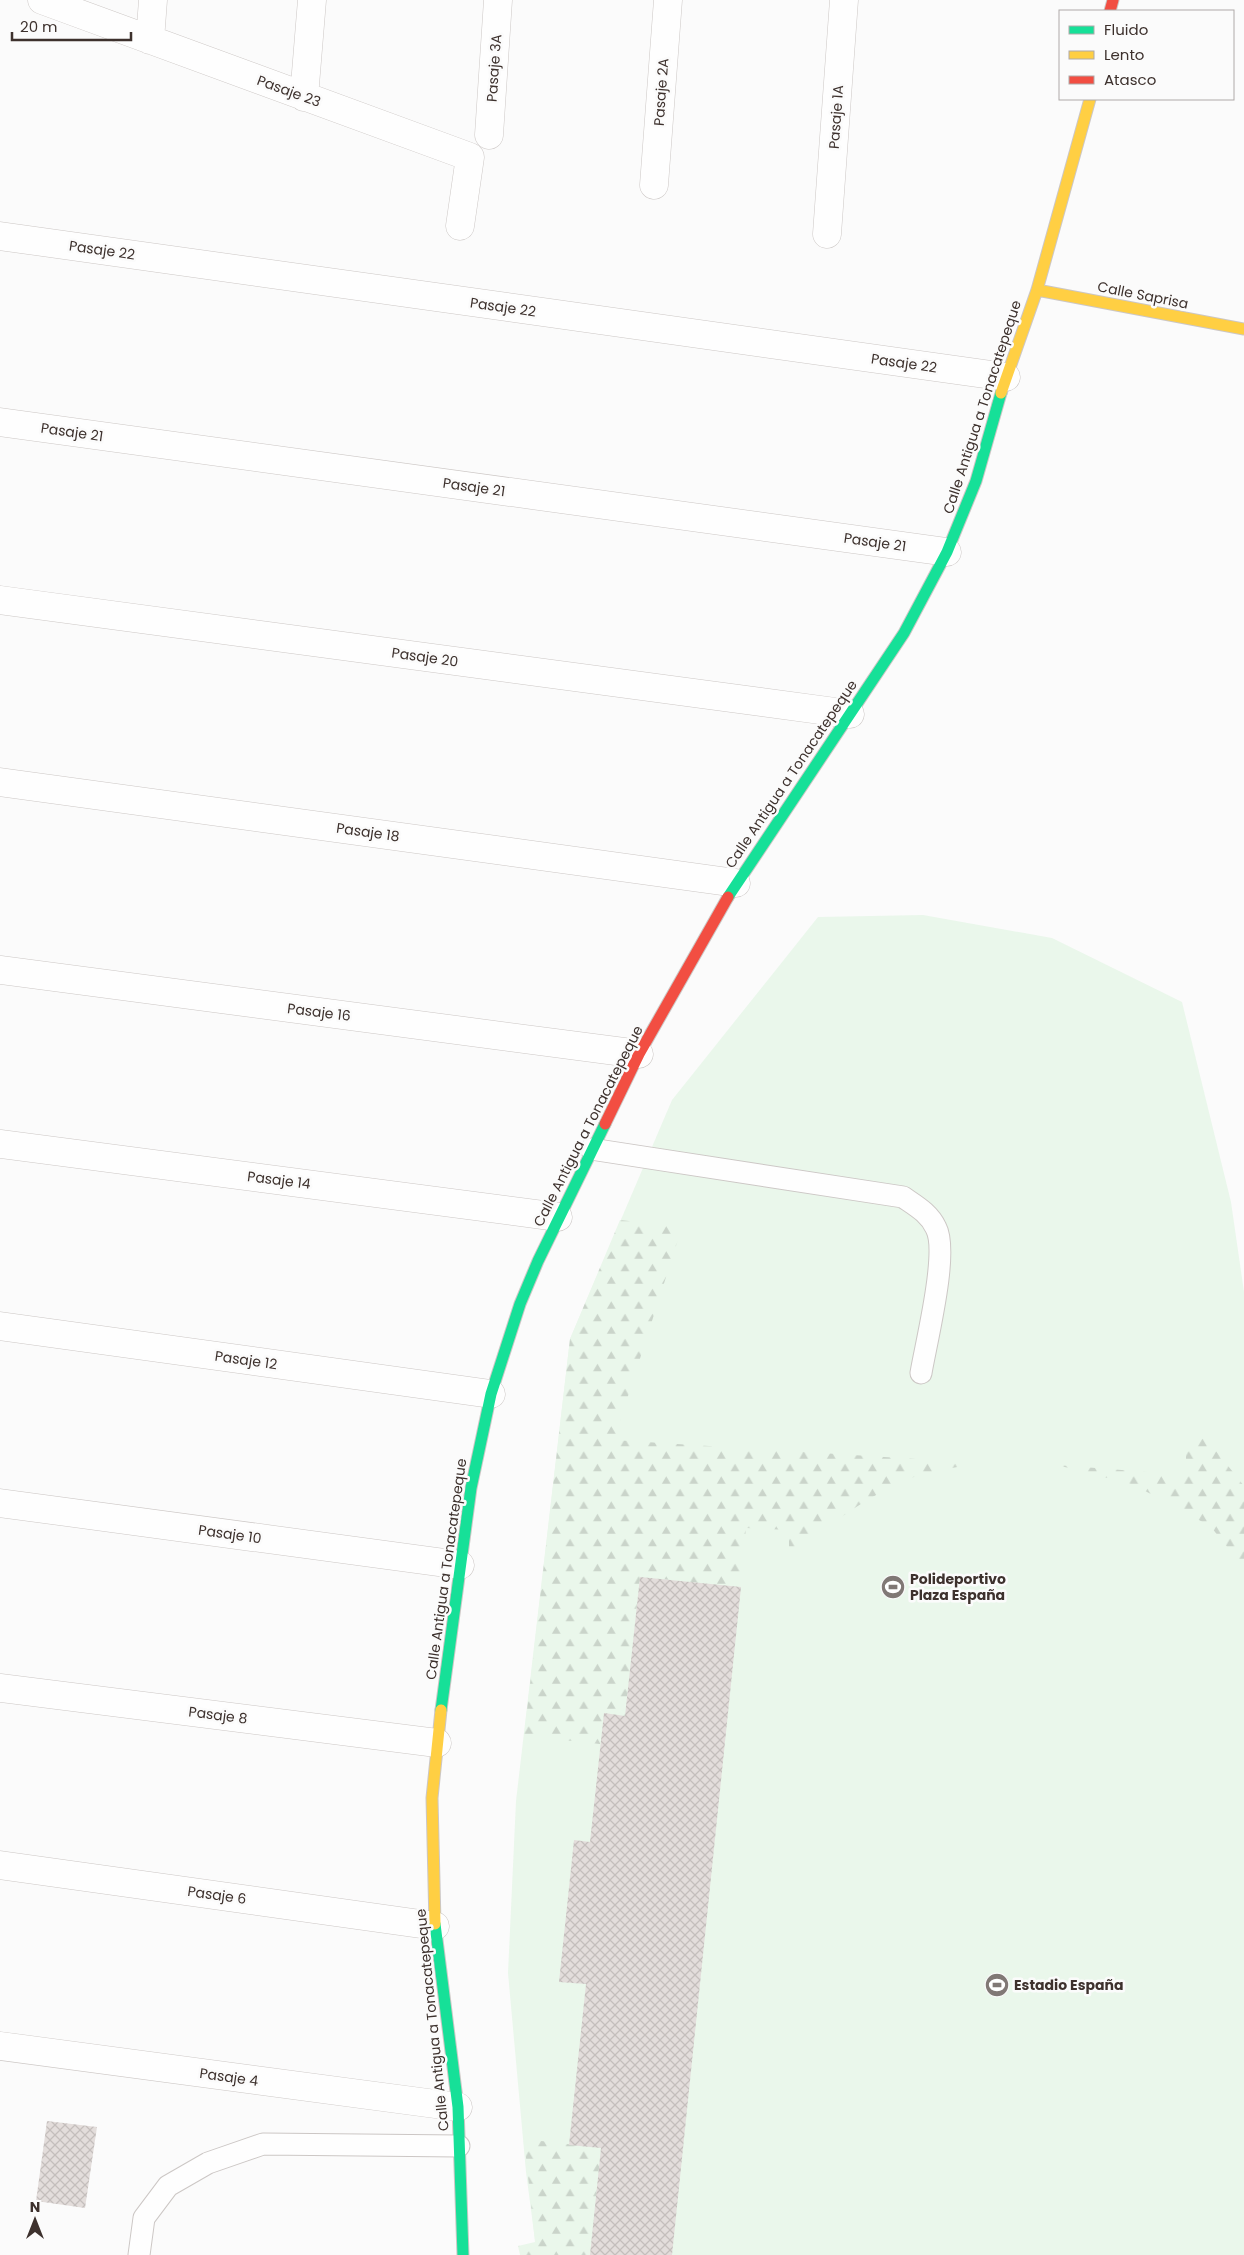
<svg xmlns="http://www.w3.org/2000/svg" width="1244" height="2255" viewBox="0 0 1244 2255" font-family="Poppins,sans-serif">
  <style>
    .green { fill: #eaf7eb }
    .forest { fill: url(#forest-firs) }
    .building { fill: url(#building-cross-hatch) }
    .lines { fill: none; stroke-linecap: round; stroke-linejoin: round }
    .lane-casing { stroke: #ccc7c5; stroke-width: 23 }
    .street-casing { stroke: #ccc7c5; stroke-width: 29 }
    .fast-casing { stroke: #ccc7c5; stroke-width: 13 }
    .slow-casing { stroke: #ccc7c5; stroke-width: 13 }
    .jam-casing { stroke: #ccc7c5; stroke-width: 13 }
    .lane { stroke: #fefefe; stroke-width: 21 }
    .street { stroke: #fefefe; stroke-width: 28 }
    .fast { stroke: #16e098; stroke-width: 11 }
    .slow { stroke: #ffcf43; stroke-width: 11 }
    .jam { stroke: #f24e42; stroke-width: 11 }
    .labels { text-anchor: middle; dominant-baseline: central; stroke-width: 5; stroke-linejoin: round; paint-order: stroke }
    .street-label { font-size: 14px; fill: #3d312d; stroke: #fbfbfb }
    .poi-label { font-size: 14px; font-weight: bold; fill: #3d312d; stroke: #fbfbfb; text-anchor: start }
  </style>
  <defs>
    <pattern id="forest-firs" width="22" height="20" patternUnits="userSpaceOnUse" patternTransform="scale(1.25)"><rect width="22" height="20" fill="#eaf7eb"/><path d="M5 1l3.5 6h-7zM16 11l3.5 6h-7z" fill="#cad4ca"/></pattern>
    <pattern id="building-cross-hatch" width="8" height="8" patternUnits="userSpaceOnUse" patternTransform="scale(1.25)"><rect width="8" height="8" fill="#e3dddb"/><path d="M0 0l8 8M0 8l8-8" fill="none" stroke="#c4bebc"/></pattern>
  </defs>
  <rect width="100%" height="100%" fill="#fbfbfb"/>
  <path class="green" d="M923,915L1052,938L1182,1002L1231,1202L1244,1292V2255H537L526,2172L508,1973L516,1801L570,1339L672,1100L818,917Z"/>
  <path class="forest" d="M620,1220L682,1227L614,1440L979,1463C957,1468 931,1470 911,1478C865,1497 825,1527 789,1559V1530L746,1528L741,1587L640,1577L625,1716L604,1713L600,1744L524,1736L570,1339Z
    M1186,1434L1200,1436L1213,1447L1244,1486V1568L1211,1527L1175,1506L1131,1484L1057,1465L1186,1475Z
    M524,2139L601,2148L590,2255H520L518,2246L535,2242Z"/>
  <path class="building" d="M640,1577L741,1587L672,2255H590L601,2148L569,2145L586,1984L559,1982L574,1840L590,1842L604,1713L625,1716Z
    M47,2121L97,2127L85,2208L36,2201Z"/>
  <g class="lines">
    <g class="lane-casing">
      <path id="lane" d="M591,1149L903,1197C916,1206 929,1213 936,1228C949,1252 926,1343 921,1373
        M139,2255L144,2218L168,2186L208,2163L263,2144L459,2146"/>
    </g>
    <g class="street-casing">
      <path id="street" d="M42,0L470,157L460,226
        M150,40L153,0
        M304,97L312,0
        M489,135L498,0
        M654,185L668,0
        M827,234L844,0
        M0,236L1006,377
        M0,422L947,552
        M0,600L850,714
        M0,782L736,883
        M0,970L639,1054
        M0,1144L558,1217
        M0,1326L491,1394
        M0,1503L460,1565
        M0,1688L437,1743
        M0,1865L435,1926
        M0,2046L458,2107"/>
    </g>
    <g class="fast-casing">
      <path id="fast" d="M728,897L904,633L947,552L976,481L1001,393
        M441,1710L471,1488L491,1394L520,1304L538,1261L605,1124
        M435,1924L458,2107L463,2255"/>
    </g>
    <g class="slow-casing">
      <path id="slow" d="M1037,290L1244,329
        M1001,393L1037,290L1090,99
        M435,1924L432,1798L441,1710"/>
    </g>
    <g class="jam-casing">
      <path id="jam" d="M1110,11L1113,0
        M605,1124L639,1054L728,897"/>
    </g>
    <use href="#lane" class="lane"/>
    <use href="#street" class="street"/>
    <use href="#fast" class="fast"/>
    <use href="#slow" class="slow"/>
    <use href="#jam" class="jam"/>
  </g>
  <defs>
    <g id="stadium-disc" transform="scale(1.25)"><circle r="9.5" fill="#807875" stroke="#fbfbfb"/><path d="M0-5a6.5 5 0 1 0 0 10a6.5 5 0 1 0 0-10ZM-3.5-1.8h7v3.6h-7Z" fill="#fff"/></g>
  </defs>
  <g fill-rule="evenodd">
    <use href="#stadium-disc" x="893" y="1587"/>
    <use href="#stadium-disc" x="997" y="1985"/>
  </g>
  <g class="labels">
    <g class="street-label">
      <text transform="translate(494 68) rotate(-86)">Pasaje 3A</text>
      <text transform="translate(289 91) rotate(20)">Pasaje 23</text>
      <text transform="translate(661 92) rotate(-86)">Pasaje 2A</text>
      <text transform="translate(836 117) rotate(-86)">Pasaje 1A</text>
      <text transform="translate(102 250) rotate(8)">Pasaje 22</text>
      <text transform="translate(1143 295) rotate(11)">Calle Saprisa</text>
      <text transform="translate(503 307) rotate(8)">Pasaje 22</text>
      <text transform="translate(904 363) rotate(8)">Pasaje 22</text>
      <text transform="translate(982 407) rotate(-72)">Calle Antigua a Tonacatepeque</text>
      <text transform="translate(72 432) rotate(8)">Pasaje 21</text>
      <text transform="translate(474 487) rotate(8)">Pasaje 21</text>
      <text transform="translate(875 542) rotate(8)">Pasaje 21</text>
      <text transform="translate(425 657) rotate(8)">Pasaje 20</text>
      <text transform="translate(791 774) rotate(-56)">Calle Antigua a Tonacatepeque</text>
      <text transform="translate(368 832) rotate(8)">Pasaje 18</text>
      <text transform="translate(319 1012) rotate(7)">Pasaje 16</text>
      <text transform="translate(588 1126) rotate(-63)">Calle Antigua a Tonacatepeque</text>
      <text transform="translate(279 1180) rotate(7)">Pasaje 14</text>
      <text transform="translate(246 1360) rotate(8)">Pasaje 12</text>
      <text transform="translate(230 1534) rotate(8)">Pasaje 10</text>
      <text transform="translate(446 1569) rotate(-82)">Calle Antigua a Tonacatepeque</text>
      <text transform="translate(218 1715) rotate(7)">Pasaje 8</text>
      <text transform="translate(217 1895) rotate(8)">Pasaje 6</text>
      <text transform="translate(432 2020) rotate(-96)">Calle Antigua a Tonacatepeque</text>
      <text transform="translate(229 2077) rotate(8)">Pasaje 4</text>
    </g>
    <g class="poi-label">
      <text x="910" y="1579">Polideportivo<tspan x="910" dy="16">Plaza España</tspan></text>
      <text x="1014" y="1985">Estadio España</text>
    </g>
  </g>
  <rect x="1059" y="10" width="175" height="90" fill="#fbfbfb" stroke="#afaaa9"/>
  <rect x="1069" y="26" width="25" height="8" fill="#16e098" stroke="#afaaa9"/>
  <text x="1104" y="35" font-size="15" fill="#3d312d">Fluido</text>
  <rect x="1069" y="51" width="25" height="8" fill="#ffcf43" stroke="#afaaa9"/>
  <text x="1104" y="60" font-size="15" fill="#3d312d">Lento</text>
  <rect x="1069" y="76" width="25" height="8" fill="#f24e42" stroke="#afaaa9"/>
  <text x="1104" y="85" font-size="15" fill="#3d312d">Atasco</text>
  <g transform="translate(35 2220)" stroke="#fbfbfb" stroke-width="4" paint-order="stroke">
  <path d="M0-4L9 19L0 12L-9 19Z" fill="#3d312d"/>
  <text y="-8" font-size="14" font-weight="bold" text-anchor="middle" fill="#3d312d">N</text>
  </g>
  <path d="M12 32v8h119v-8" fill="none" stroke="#3d312d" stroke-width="2.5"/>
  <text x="20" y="32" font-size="15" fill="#3d312d" stroke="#fbfbfb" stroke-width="4" paint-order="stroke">20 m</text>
</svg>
